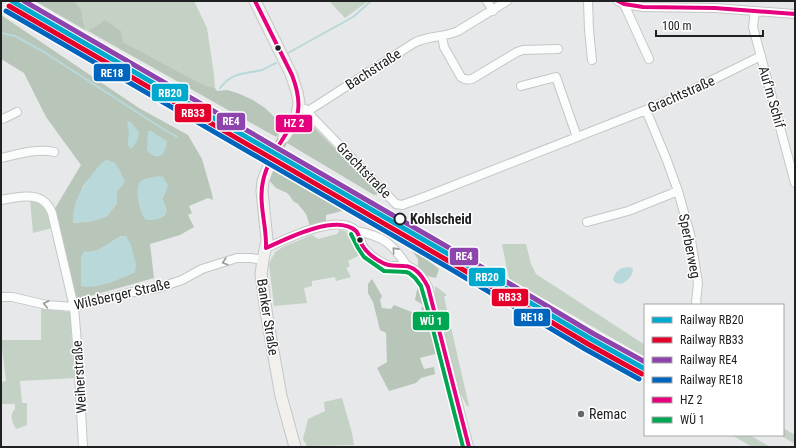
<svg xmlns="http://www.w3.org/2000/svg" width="796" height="448" viewBox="0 0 796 448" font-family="'Roboto Condensed',sans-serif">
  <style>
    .green { fill: #c4d1c5 }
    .forest { fill: #b8c6b9; fill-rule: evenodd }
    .water { fill: #b8d8da }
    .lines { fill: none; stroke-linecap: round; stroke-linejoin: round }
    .stream { stroke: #b8d8da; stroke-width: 2 }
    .secondary-tunnel { stroke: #bec0c2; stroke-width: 11; stroke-dasharray: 11 5.5; stroke-linecap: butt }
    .street-casing { stroke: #c5c6c8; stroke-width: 10 }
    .secondary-casing { stroke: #c5c6c8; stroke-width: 13 }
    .street { stroke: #fbfcfc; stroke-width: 8 }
    .secondary { stroke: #f1f0ed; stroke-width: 11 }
    .bus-1-casing { stroke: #fff; stroke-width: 7 }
    .bus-2-casing { stroke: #fff; stroke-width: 7 }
    .bus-1 { stroke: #e5007d; stroke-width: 4 }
    .bus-2 { stroke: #00a651; stroke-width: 4 }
    .rail-1-casing { stroke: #fff; stroke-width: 8 }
    .rail-2-casing { stroke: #fff; stroke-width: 8 }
    .rail-3-casing { stroke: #fff; stroke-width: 8 }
    .rail-4-casing { stroke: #fff; stroke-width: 8 }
    .rail-1 { stroke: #00a9ce; stroke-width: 5 }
    .rail-2 { stroke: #e4002b; stroke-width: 5 }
    .rail-3 { stroke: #8e44ad; stroke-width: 5 }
    .rail-4 { stroke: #0065bd; stroke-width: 5 }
    .oneway { stroke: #98999a }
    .bus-dot { fill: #202123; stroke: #fff; stroke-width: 1.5 }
    .stop-dot { fill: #fff; stroke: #202123; stroke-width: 2 }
    .poi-dot { fill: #656769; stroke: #fff; stroke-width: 1.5 }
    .labels { text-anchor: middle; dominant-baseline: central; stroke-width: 3; stroke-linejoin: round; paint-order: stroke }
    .street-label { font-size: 14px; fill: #202123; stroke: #fff }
    .stop-label { font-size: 14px; font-weight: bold; fill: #202123; stroke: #fff; text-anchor: start }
    .poi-label { font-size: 14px; fill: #202123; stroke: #fff; text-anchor: start }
    .line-badge { stroke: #fff; stroke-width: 1.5 }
    .badge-label { font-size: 11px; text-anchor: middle; font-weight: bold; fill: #fff }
  </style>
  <rect width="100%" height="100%" fill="#e6e8ea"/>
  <path class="green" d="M74,1H194L207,28L214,75L215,88L204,85L123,42L105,20L88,31L85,30L81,9Z
    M329,1H368L345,18Z
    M30,200C48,206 48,210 52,228L33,233Z
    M338,230C352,229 356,244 360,255L348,261L350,266L346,268L351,277L336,281L335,277L312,281V286L304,288L307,303L274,306L269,264L275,252L283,247L312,235L318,239L337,234L339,231Z
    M502,244H526L531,264L536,274L645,345V357L576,317L509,279Z
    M479,277L569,327L645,373V380L487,284L481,285Z
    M435,286L447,295L444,297L469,406H467L458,389L435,296Z
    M41,309L70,312L74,378L20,381L22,403H27V425L16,429C12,422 9,415 15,409V404H2L1,382L6,381L1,340H41Z
    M342,398L352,433L354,445L307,446L303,439L308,419L325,411L324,402Z
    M783,428L795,435V444L780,435H783Z
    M732,435H750L770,447H752Z"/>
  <path class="forest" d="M35,1H74L81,9L85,30Z
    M1,15L139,108L188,135L202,159L212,194L213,200L208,198L189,206L192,213L188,215L194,227L180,235L150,244L154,278L76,300L54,210L81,165L46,117L24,73L1,59ZM107,160L117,192V203L107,216L93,221L73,223L83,186L102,163ZM167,189L162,199C163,202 165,205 166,208C169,219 153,220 146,219ZM121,236L135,272L109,283L84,252C95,255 111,242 121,236Z
    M105,20L121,31L123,42L204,85L215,88L217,91L227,90L240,94L253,100L265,108L284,126L276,137L88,31Z
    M305,118L379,194L374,195L287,143L301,120Z
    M275,161L288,171L348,205L342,211L326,215V222L310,226L306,214L298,204L293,201L290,196L287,193L276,188L268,179Z
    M405,239L408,240L426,253L425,258L439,269L436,278L427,276L418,266V259L405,241Z
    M372,279L382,296L380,300L382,308L391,309L394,305L419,315L423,305L415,300L417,290L421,283L439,353L420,358L424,369L434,367L435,374L421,378L416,383L389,391L377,368L387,362L386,333L380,330L373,302L368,293V284Z"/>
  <path class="water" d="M127,121L131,122L139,132C138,138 137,143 132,148H130L128,145V139L129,134Z
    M148,131H151L167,141C167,154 157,163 147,150Z
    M107,160L115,163L120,171L125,182L117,192V203L107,216L93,221L73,223C72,205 80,189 92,175C96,169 101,163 107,160Z
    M158,176L163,177L168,185L167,189L162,199L166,207V213C161,220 154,220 146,220C140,214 134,189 140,182C144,178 153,177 158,176Z
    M121,236H126L131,245L136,265L135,272C118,279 100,290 81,286V257L84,251C95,255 111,242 121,236Z
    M629,267L633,269C632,277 628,280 622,284L616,283L613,280C616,270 619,268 629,267Z"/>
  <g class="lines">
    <path class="stream" d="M1,33L15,36L44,52L160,127L177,137
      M288,53L353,17L371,1
      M220,88C232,72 244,74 262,70C267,68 271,65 276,63"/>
    <path class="secondary-tunnel" d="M270,163L284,137"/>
    <g class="street-casing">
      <path id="street" d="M487,1L493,11
        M588,1L589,30L592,60
        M618,1L624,4L643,7L715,8L795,14
        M624,4L649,59
        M755,11L753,27L795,183
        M442,36L444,47L461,77C465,80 468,80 472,79L517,52L523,50L558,49
        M521,86L556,77L577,137
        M298,108L305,109L308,111L312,117L396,204L402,205L427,196L646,110L698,87L761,56
        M646,110L666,158L678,191L690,234L698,283L696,302L697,305
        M308,111L414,43C429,35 443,38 458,31L507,1
        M1,119L5,118L17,112
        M1,158C18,154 37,148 54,152
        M1,200C13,198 32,193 42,200C47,203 50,208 52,213L74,307L78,355L83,447
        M587,222L628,211L678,191
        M356,231C383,236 392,243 407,266
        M266,248C285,240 338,212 356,231C359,234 360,240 362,244C366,253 377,260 385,264C392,268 399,265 406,266C416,268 424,278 428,287L469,447
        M1,297H12L47,305L74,307L128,293L158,288L182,280L202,269L237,258H251L263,260"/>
    </g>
    <g class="secondary-casing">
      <path id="secondary" d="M255,1L291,74L297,92L299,103L296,119L284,137
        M270,163L263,181L262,191L267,240L263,260L261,274L267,317L281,396L295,447"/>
    </g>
    <use href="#street" class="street"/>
    <use href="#secondary" class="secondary"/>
    <g class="bus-1-casing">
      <path id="bus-1" d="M255,1L292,75C297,88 301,102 297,116C295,124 288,130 284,137C276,150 266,166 263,181C258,203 267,226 266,248
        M618,1L624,4L643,7L715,8L795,14
        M266,248C286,239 336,213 356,231C359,234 360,240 362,245C367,253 375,259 383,263C390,267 396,265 404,266C415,266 423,277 428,287L469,447"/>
    </g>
    <g class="bus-2-casing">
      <path id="bus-2" d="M351,234L358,248L364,257L384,271L406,272L409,273L415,278L421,286L429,314L463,447"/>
    </g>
    <use href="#bus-1" class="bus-1"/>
    <use href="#bus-2" class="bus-2"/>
    <g class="rail-1-casing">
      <path id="rail-1" d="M12,1L455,258L591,339L645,369"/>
    </g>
    <g class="rail-2-casing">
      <path id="rail-2" d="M9,6L452,263L588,344L642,374"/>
    </g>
    <g class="rail-3-casing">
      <path id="rail-3" d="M24,1L458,253L594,334L645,362"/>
    </g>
    <g class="rail-4-casing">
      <path id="rail-4" d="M6,11L449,268L585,349L639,379"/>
    </g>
    <use href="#rail-1" class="rail-1"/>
    <use href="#rail-2" class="rail-2"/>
    <use href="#rail-3" class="rail-3"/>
    <use href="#rail-4" class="rail-4"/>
  </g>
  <defs><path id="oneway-chevron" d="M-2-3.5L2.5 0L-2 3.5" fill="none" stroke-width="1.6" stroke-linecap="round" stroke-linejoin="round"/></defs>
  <g class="oneway">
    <use href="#oneway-chevron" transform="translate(395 250) rotate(-132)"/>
    <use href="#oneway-chevron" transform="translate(225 262) rotate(163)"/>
    <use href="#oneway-chevron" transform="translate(46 304) rotate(-169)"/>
  </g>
  <g class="bus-dot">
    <circle cx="278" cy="48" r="3.5"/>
    <circle cx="360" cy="240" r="3.5"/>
  </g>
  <circle class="stop-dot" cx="400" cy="219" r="5.5"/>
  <circle class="poi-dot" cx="581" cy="414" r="4"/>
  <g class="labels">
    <g class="street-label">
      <text transform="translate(373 69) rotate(-33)">Bachstraße</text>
      <text transform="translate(681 94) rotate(-24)">Grachtstraße</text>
      <text transform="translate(772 97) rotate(74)">Auf'm Schif</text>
      <text transform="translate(364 170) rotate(46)">Grachtstraße</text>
      <text transform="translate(690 246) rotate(79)">Sperberweg</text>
      <text transform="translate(122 294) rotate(-13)">Wilsberger Straße</text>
      <text transform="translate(268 317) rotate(81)">Banker Straße</text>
      <text transform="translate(79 377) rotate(-94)">Weiherstraße</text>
    </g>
    <g class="stop-label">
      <text x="410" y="219">Kohlscheid</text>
    </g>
    <g class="poi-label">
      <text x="589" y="414">Remac</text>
    </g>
  </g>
  <g class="line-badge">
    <rect x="93" y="63" width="38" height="19" rx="4" fill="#0065bd"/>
    <rect x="151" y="83" width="38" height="19" rx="4" fill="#00a9ce"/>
    <rect x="174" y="103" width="38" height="20" rx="4" fill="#e4002b"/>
    <rect x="216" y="112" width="30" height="19" rx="4" fill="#8e44ad"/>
    <rect x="275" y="114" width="38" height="19" rx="4" fill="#e5007d"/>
    <rect x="449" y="247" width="30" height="19" rx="4" fill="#8e44ad"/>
    <rect x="468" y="267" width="38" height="20" rx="4" fill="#00a9ce"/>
    <rect x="491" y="288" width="38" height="19" rx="4" fill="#e4002b"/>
    <rect x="513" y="308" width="38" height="19" rx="4" fill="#0065bd"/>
    <rect x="412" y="311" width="38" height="20" rx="4" fill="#00a651"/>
  </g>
  <g class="badge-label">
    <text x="112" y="77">RE18</text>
    <text x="170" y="97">RB20</text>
    <text x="193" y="117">RB33</text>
    <text x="231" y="125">RE4</text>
    <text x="294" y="127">HZ 2</text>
    <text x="464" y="260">RE4</text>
    <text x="487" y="281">RB20</text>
    <text x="510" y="301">RB33</text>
    <text x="532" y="321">RE18</text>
    <text x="431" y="325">WÜ 1</text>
  </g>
  <rect width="796" height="448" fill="none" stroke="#202123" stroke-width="4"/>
  <rect x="644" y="304" width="140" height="132" fill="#ffffff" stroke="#a6a6a7"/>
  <rect x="652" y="317" width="20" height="6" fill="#00a9ce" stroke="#a6a6a7"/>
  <text x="680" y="324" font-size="12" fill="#202123">Railway RB20</text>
  <rect x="652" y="337" width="20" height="6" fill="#e4002b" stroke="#a6a6a7"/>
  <text x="680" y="344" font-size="12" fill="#202123">Railway RB33</text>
  <rect x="652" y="357" width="20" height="6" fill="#8e44ad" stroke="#a6a6a7"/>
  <text x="680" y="364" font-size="12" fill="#202123">Railway RE4</text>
  <rect x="652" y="377" width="20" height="6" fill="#0065bd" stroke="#a6a6a7"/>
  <text x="680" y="384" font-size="12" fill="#202123">Railway RE18</text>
  <rect x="652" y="397" width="20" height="6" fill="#e5007d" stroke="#a6a6a7"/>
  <text x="680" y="404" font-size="12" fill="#202123">HZ 2</text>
  <rect x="652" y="417" width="20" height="6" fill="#00a651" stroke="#a6a6a7"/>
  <text x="680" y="424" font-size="12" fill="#202123">WÜ 1</text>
  <path d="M656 30v6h107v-6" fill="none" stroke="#202123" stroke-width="2"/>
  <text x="662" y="30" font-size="12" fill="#202123" stroke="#ffffff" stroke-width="3" paint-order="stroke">100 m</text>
</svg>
